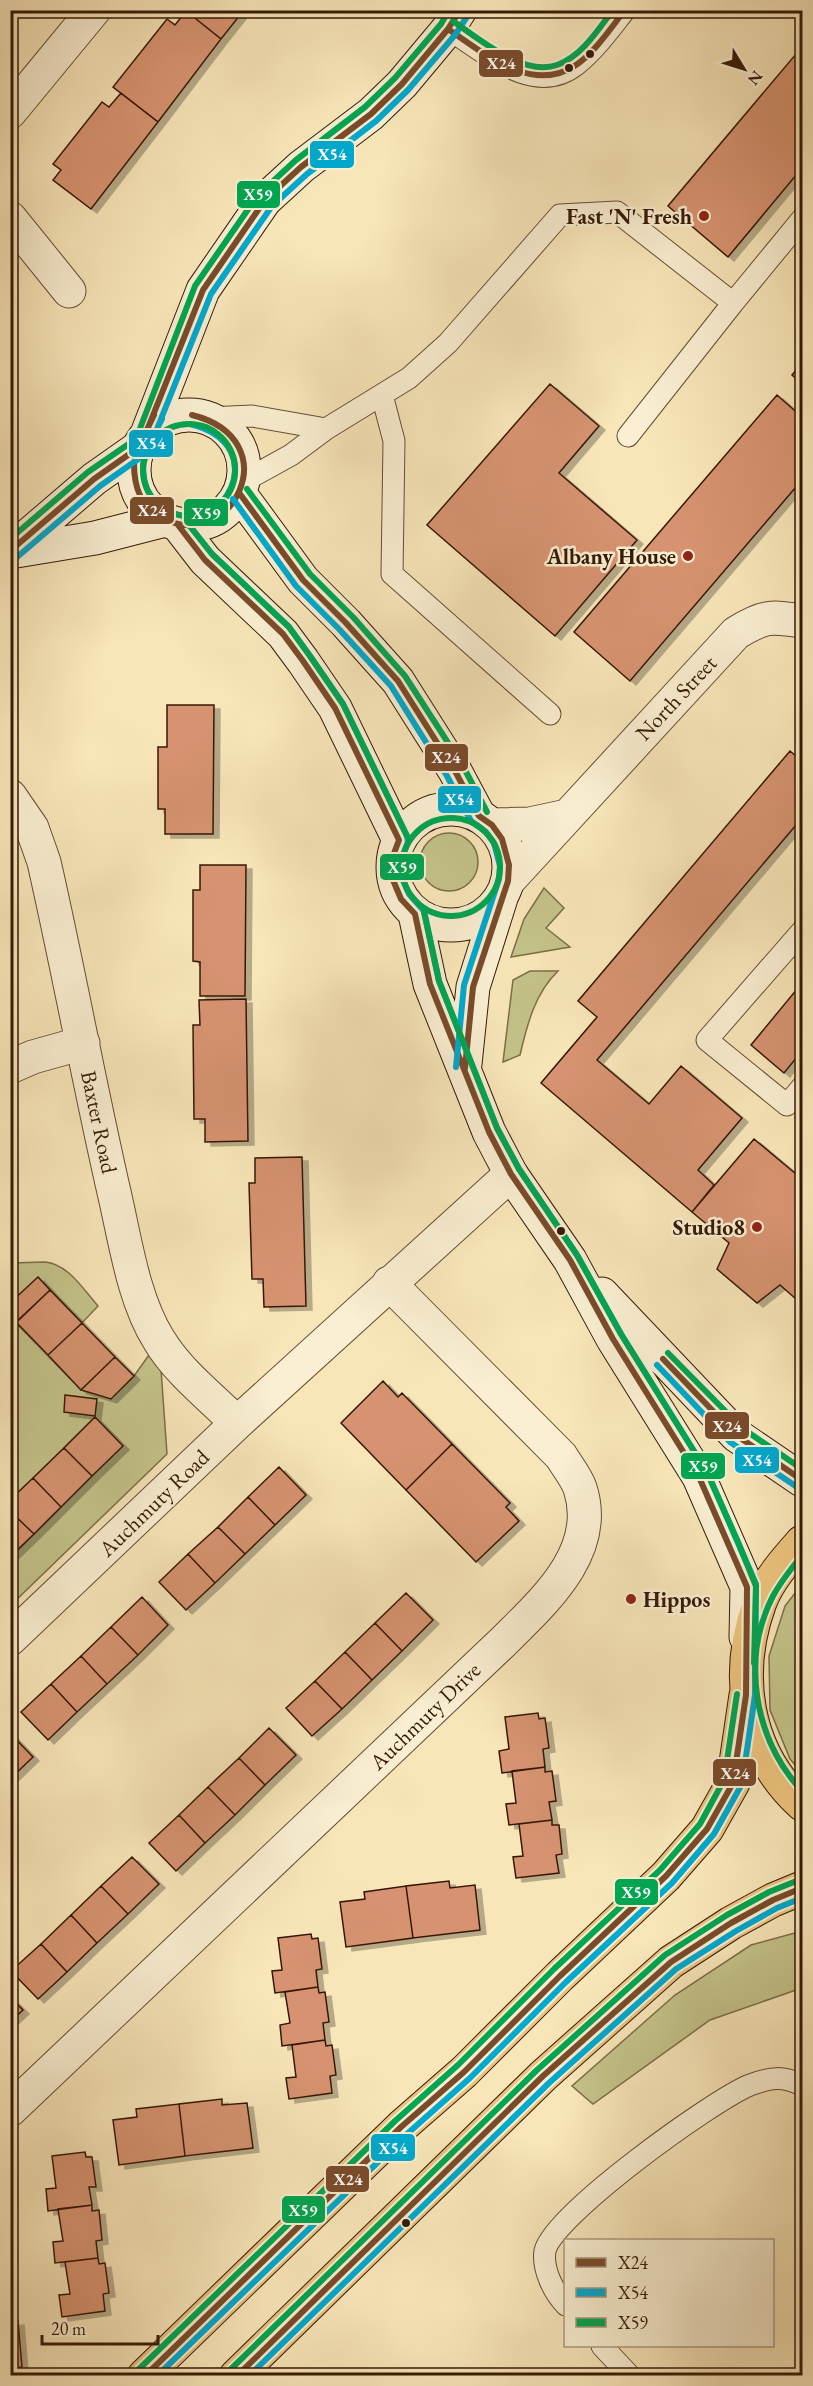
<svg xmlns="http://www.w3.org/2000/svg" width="813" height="2386" viewBox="0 0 813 2386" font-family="'EB Garamond',serif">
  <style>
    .green { fill: #c4c38a; stroke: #7c6e48; stroke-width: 1.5 }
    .building { fill: #d79371; stroke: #351906; stroke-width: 1.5; filter: url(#shadow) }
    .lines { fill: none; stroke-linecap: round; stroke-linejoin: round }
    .lane-casing { stroke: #664c33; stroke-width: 23 }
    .street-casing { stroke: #664c33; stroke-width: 35 }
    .secondary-casing { stroke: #351906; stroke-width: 35 }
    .primary-casing { stroke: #351906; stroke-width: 35 }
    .lane { stroke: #faefd2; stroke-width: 21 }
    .street { stroke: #faefd2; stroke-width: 33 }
    .secondary { stroke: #faefd2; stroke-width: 33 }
    .primary { stroke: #ecc37c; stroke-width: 33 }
    .bus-1-casing { stroke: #faefd2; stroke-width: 10 }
    .bus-2-casing { stroke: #faefd2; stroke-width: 10 }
    .bus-3-casing { stroke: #faefd2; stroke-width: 10 }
    .bus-1 { stroke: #7a4b2a; stroke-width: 6 }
    .bus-2 { stroke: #00a9ce; stroke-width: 6 }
    .bus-3 { stroke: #00a651; stroke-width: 6 }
    .bus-dot { fill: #351906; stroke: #faefd2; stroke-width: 2 }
    .poi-dot { fill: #8f2418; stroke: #faefd2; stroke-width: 2 }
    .labels { text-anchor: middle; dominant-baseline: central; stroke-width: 5; stroke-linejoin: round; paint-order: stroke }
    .poi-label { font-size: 22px; font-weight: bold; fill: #351906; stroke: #faefd2; text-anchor: end }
    .street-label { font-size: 22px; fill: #351906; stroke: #faefd2 }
    .line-badge { stroke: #faefd2; stroke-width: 2 }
    .badge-label { font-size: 16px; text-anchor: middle; font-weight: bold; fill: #fff }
  </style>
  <defs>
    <filter id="shadow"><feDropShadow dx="6" dy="4" stdDeviation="0" flood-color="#0004"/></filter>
  </defs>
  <rect width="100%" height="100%" fill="#f8e6b9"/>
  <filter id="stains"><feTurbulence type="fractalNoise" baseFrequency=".00333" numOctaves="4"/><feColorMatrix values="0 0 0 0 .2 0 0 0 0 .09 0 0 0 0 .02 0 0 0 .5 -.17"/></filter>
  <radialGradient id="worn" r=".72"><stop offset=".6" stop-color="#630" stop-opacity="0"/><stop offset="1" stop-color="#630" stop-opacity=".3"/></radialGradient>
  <path class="green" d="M420 862a29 29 0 1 1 58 0a29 29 0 1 1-58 0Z
    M544,888L564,908L546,928L570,947L511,957L524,919Z
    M530,971H558C535,993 527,1025 520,1055L503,1062L513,980Z
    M45,1262C68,1264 83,1289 98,1306L82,1323L38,1277L11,1303V1263Z
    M11,1311L19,1320L16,1323L81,1390L134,1376L159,1341L167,1454L11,1605V1557L122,1446L95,1417L11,1500Z
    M802,1584V1773L790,1759L770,1710L769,1656L785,1606Z
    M802,1931V1988L710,2020L593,2104L572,2086L675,1995L751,1945Z"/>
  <path class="building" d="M185,10H244L221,39Z
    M186,11L221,39L158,122L113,87L167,19L175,25Z
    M796,54L802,60V168L728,257L668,206Z
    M121,93L158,122L91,209L53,180L61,170L53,164L102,102L109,107Z
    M802,363V384L792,375Z
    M550,384L599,426L559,473L637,540L555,636L427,525Z
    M777,395L802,417V480L630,681L574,632Z
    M167,705H214L213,834H165V809H158V747H167Z
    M790,751L802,761V818L597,1060L649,1104L681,1066L742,1118L698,1170L714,1185L692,1212L541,1083L597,1017L578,1001Z
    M200,865H246L245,996H200V962L193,961V890H200Z
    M802,983V1051L784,1073L751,1045Z
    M246,999L248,1141L205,1142V1119H194L193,1025H200L199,1000Z
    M754,1139L802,1179V1293L797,1300L780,1285L757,1303L717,1269L729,1243L692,1212Z
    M302,1157L306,1306L264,1307L263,1279H252L249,1183H255V1158Z
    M38,1277L50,1290L19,1320L10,1311V1303Z
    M50,1290L82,1323L48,1355L16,1322Z
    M82,1323L115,1357L81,1390L48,1355Z
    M115,1357L134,1376L111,1399L81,1390Z
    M383,1381L398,1397L402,1393L452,1444L406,1490L341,1423Z
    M65,1395L97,1399L95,1416L64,1412Z
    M95,1417L123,1446L92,1476L64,1448Z
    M452,1444L510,1503L506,1507L519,1521L476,1562L406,1490Z
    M64,1448L92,1476L61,1507L33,1478Z
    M279,1467L306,1495L275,1525L248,1497Z
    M33,1478L61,1507L34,1534L10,1511V1500Z
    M248,1497L275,1525L245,1554L218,1527Z
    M10,1511L34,1534L10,1557Z
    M218,1527L245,1554L215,1583L188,1554Z
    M188,1554L215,1583L186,1610L159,1582Z
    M406,1593L433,1620L402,1651L375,1623Z
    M142,1597L168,1625L138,1655L111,1627Z
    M375,1623L402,1651L372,1680L345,1652Z
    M111,1627L138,1655L107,1684L81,1656Z
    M345,1652L372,1680L342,1709L315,1681Z
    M81,1656L107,1684L77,1712L51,1684Z
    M315,1681L342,1709L312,1736L286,1708Z
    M51,1684L77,1712L48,1740L21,1712Z
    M538,1713L539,1719L545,1718L549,1748L543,1749L545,1767L502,1773L499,1751L509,1749L505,1717Z
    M269,1728L296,1755L265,1785L239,1758Z
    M10,1733L33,1757L10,1779Z
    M239,1758L265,1785L235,1815L208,1787Z
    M545,1767V1772L552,1771L556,1801L549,1802L552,1820L509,1825L506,1804L516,1803L512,1771Z
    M208,1787L235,1815L205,1843L179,1815Z
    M179,1815L205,1843L176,1871L149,1843Z
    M552,1820V1825H559L562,1854L556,1855L559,1873L516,1878L513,1857L523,1856L519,1824Z
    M132,1857L159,1884L128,1914L101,1886Z
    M449,1881L450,1888L475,1885L480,1930L413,1938L406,1886Z
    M101,1886L128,1914L97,1943L71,1915Z
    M406,1886L413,1938L346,1947L340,1902L365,1899L364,1892Z
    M71,1915L97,1943L67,1972L41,1944Z
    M311,1934L312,1939L318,1938L322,1969L316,1970L318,1987L275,1993L272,1971L282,1970L278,1938Z
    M41,1944L67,1972L38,1999L11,1971Z
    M318,1987L319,1993L325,1992L329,2022L323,2023L325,2040L282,2046L280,2025L290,2023L285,1992Z
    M10,1997L23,2010L10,2022Z
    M325,2040L326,2046L332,2045L336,2075L330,2076L332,2093L289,2099L286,2078L296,2077L292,2045Z
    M222,2099V2105L247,2103L253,2148L185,2156L179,2104Z
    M179,2104L185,2156L119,2165L113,2120L137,2117L136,2109Z
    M85,2152L86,2157H92L96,2187H89L92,2205L48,2211L46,2189L56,2188L52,2156Z
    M92,2205V2211L99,2210L102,2240L96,2241L98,2258L55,2263L53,2242L63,2241L58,2209Z
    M98,2258L99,2264L105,2263L109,2293L103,2294L105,2311L62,2317L59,2295L70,2294L65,2262Z
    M18,2321L22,2367L10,2368V2322Z"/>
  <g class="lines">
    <g class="lane-casing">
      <path id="lane" d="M448,29C484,51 534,98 576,65C595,50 610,29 625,10
        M382,395L394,441L392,574L550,714
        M208,418L252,416L326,429
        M628,436L733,303
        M244,481L291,455L326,429L409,378L448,343L560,215L617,212L733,303L802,219
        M802,931L707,1040L787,1105L802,1087
        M566,2305C554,2293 542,2269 545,2251C553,2215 713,2100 750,2085C772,2077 782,2076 802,2085
        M602,2346L630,2376"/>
    </g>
    <g class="street-casing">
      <path id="street" d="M10,112L94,10
        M10,218L69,291
        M10,796L32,828L44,862C69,972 89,1083 114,1192C125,1239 133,1299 159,1340C178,1372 211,1397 237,1423
        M492,825L530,824L567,816
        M508,881L736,633C764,616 770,616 802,621
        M10,1067L33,1057L83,1043
        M10,1639L237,1423L511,1174
        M10,2110L503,1642C543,1602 601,1552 580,1488C576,1477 567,1466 561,1456L389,1283"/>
    </g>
    <g class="secondary-casing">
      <path id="secondary" d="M134 470a55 55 0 1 1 110 0a55 55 0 1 1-110 0Z
        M147,434L203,290L265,200L301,167L371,114L402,84L448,29L460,10
        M240,494L303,580L346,623L398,681L455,771L479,816
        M178,525L205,560L283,634L303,661L335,708L399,840
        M10,551L94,479L138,448
        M10,552L95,538L165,520
        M393 867a58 58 0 1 1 116 0a58 58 0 1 1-116 0Z
        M415,914L430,984L489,1132L511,1174L570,1260L613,1339L699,1477L747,1587L746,1637
        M465,1064L473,987L501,898
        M602,1294L736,1435L802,1480"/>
    </g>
    <g class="primary-casing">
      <path id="primary" d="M802,1542C786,1560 769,1579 760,1602C734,1673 744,1751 802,1804
        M144,2376L401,2127L464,2072L560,1976L666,1876L707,1829L733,1783L746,1695
        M236,2376L543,2076L671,1962L731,1923L773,1900L802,1888"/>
    </g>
    <use href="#lane" class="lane"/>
    <use href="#street" class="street"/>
    <use href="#secondary" class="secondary"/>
    <use href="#primary" class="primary"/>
    <g class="bus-1-casing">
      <path id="bus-1" d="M448,29C484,53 532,95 576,65C595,52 610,29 625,10
        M192,415C291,440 230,557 161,517C140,505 134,487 134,463L203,290L265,200L301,167L371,114L402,84L448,29L460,10
        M240,494L303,580L346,623L398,681L455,771L479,816L492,825L502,839L509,865L508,881L473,987L465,1068
        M10,551L94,479L138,448L154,415
        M663,1359L736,1435L802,1480
        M145,2376L401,2127L464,2072L560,1976L666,1876L707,1829L733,1783L746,1695L747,1587L699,1477L613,1339L570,1260L511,1174L489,1132L430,984L415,914L401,899L393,880V856L399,840L335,708L303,661L283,634L205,560L178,525
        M237,2376L543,2076L671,1962L731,1923L773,1900L802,1888"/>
    </g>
    <g class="bus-2-casing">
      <path id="bus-2" d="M190,424C276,445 222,542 167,510C148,499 143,485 143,464L211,294L272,206L307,174L376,121L408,90L455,35L468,15
        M233,499L296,586L339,629L391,686L447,776L471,821L486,832L494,843L500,866L499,879L464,985L456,1067
        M16,558L100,486L144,455L162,419
        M657,1365L730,1442L797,1487
        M157,2376L407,2134L470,2078L566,1982L672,1883L714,1834L742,1784L755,1695L756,1584L707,1472L621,1334L577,1255L519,1169L497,1128L439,981L424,911L409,894L402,878V858L408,842L407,836L343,704L310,656L289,627L212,554L185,520
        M249,2376L549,2083L676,1969L736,1931L777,1908L802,1898"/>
    </g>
    <g class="bus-3-casing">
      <path id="bus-3" d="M453,21C479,39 524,77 557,65C581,57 598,30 613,10
        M143 470a46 46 0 1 1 92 0a46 46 0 1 1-92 0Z
        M139,431L195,286L258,195L296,160L365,107L395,78L441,24L449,10
        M247,489L310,574L353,617L405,676L463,766L487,812
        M185,520L212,554L289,627L310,656L343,704L407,836
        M10,539L88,472L133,441
        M402 867a49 49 0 1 1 98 0a49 49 0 1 1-98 0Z
        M424,912L439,981L497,1128L519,1169L577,1255L621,1334L707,1472L738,1542L756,1586L754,1663
        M668,1353L742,1428L802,1469
        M802,1555C792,1568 781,1581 773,1596C740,1660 755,1740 802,1791
        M138,2370L395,2121L458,2065L554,1969L660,1870L700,1824L724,1780L737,1694
        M230,2370L537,2070L665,1955L727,1915L769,1892L799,1880"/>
    </g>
    <use href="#bus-1" class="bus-1"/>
    <use href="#bus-2" class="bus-2"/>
    <use href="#bus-3" class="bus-3"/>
  </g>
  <g class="bus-dot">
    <circle cx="590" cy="54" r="5"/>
    <circle cx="569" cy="68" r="5"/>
    <circle cx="561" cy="1231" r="5"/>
    <circle cx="406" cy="2223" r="5"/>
  </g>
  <g class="poi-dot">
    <circle cx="704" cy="216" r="6"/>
    <circle cx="688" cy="556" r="6"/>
    <circle cx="757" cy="1227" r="6"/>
    <circle cx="631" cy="1599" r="6"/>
  </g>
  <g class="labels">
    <g class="poi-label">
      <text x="692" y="216">Fast 'N' Fresh</text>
      <text x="676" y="556">Albany House</text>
      <text x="745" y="1227">Studio8</text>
      <text x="643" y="1599" text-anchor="start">Hippos</text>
    </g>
    <g class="street-label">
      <text transform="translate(676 698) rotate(-47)">North Street</text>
      <text transform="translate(99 1122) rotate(78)">Baxter Road</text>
      <text transform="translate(154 1503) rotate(-44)">Auchmuty Road</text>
      <text transform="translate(425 1716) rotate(-44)">Auchmuty Drive</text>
    </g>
  </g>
  <g class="line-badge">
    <rect x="478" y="49" width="46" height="29" rx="6" fill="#7a4b2a"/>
    <rect x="309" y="140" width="46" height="29" rx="6" fill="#00a9ce"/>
    <rect x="236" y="180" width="45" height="29" rx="6" fill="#00a651"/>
    <rect x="128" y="429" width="46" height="29" rx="6" fill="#00a9ce"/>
    <rect x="129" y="496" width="46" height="29" rx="6" fill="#7a4b2a"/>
    <rect x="183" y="498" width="46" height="29" rx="6" fill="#00a651"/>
    <rect x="424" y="743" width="45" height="29" rx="6" fill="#7a4b2a"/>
    <rect x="437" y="785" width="45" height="29" rx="6" fill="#00a9ce"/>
    <rect x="379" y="853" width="46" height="28" rx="6" fill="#00a651"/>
    <rect x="704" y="1411" width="46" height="29" rx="6" fill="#7a4b2a"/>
    <rect x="734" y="1446" width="46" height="28" rx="6" fill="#00a9ce"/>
    <rect x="680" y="1452" width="46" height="28" rx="6" fill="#00a651"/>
    <rect x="712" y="1758" width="45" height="29" rx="6" fill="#7a4b2a"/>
    <rect x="614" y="1878" width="45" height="28" rx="6" fill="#00a651"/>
    <rect x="370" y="2133" width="46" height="29" rx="6" fill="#00a9ce"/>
    <rect x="325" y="2165" width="45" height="28" rx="6" fill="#7a4b2a"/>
    <rect x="281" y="2195" width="45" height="29" rx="6" fill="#00a651"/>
  </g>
  <g class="badge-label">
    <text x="501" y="69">X24</text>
    <text x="332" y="160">X54</text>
    <text x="258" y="200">X59</text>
    <text x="151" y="449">X54</text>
    <text x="152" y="516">X24</text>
    <text x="206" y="519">X59</text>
    <text x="446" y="763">X24</text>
    <text x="459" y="805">X54</text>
    <text x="402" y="873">X59</text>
    <text x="727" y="1432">X24</text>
    <text x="757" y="1466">X54</text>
    <text x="703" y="1472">X59</text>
    <text x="735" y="1779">X24</text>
    <text x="636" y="1898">X59</text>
    <text x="393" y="2154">X54</text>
    <text x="348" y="2185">X24</text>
    <text x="303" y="2216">X59</text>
  </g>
  <rect width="813" height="2386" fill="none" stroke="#f8e6b9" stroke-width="36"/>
  <rect x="12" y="12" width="789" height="2362" fill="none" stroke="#351906" stroke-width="3"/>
  <rect x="18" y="18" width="777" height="2350" fill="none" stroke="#351906" stroke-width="1.5"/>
  <rect x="564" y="2239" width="210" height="108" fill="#faefd2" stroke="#ab9980" stroke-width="1.5"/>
  <rect x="576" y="2258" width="30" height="9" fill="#7a4b2a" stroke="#ab9980" stroke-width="1.5"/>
  <text x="618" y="2269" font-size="18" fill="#351906">X24</text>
  <rect x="576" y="2288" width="30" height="9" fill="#00a9ce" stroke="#ab9980" stroke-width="1.5"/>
  <text x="618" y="2299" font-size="18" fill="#351906">X54</text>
  <rect x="576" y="2318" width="30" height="9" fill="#00a651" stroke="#ab9980" stroke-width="1.5"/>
  <text x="618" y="2329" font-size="18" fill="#351906">X59</text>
  <g transform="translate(744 69) rotate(128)" stroke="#faefd2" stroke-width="4.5" paint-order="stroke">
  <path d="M0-4.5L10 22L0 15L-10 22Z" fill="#351906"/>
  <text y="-9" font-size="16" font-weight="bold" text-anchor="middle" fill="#351906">N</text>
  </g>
  <path d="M42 2335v9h116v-9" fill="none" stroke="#351906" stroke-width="3"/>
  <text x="51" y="2335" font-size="18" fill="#351906" stroke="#faefd2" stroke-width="4.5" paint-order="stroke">20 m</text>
  <rect width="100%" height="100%" filter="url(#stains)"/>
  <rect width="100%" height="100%" fill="url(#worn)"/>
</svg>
